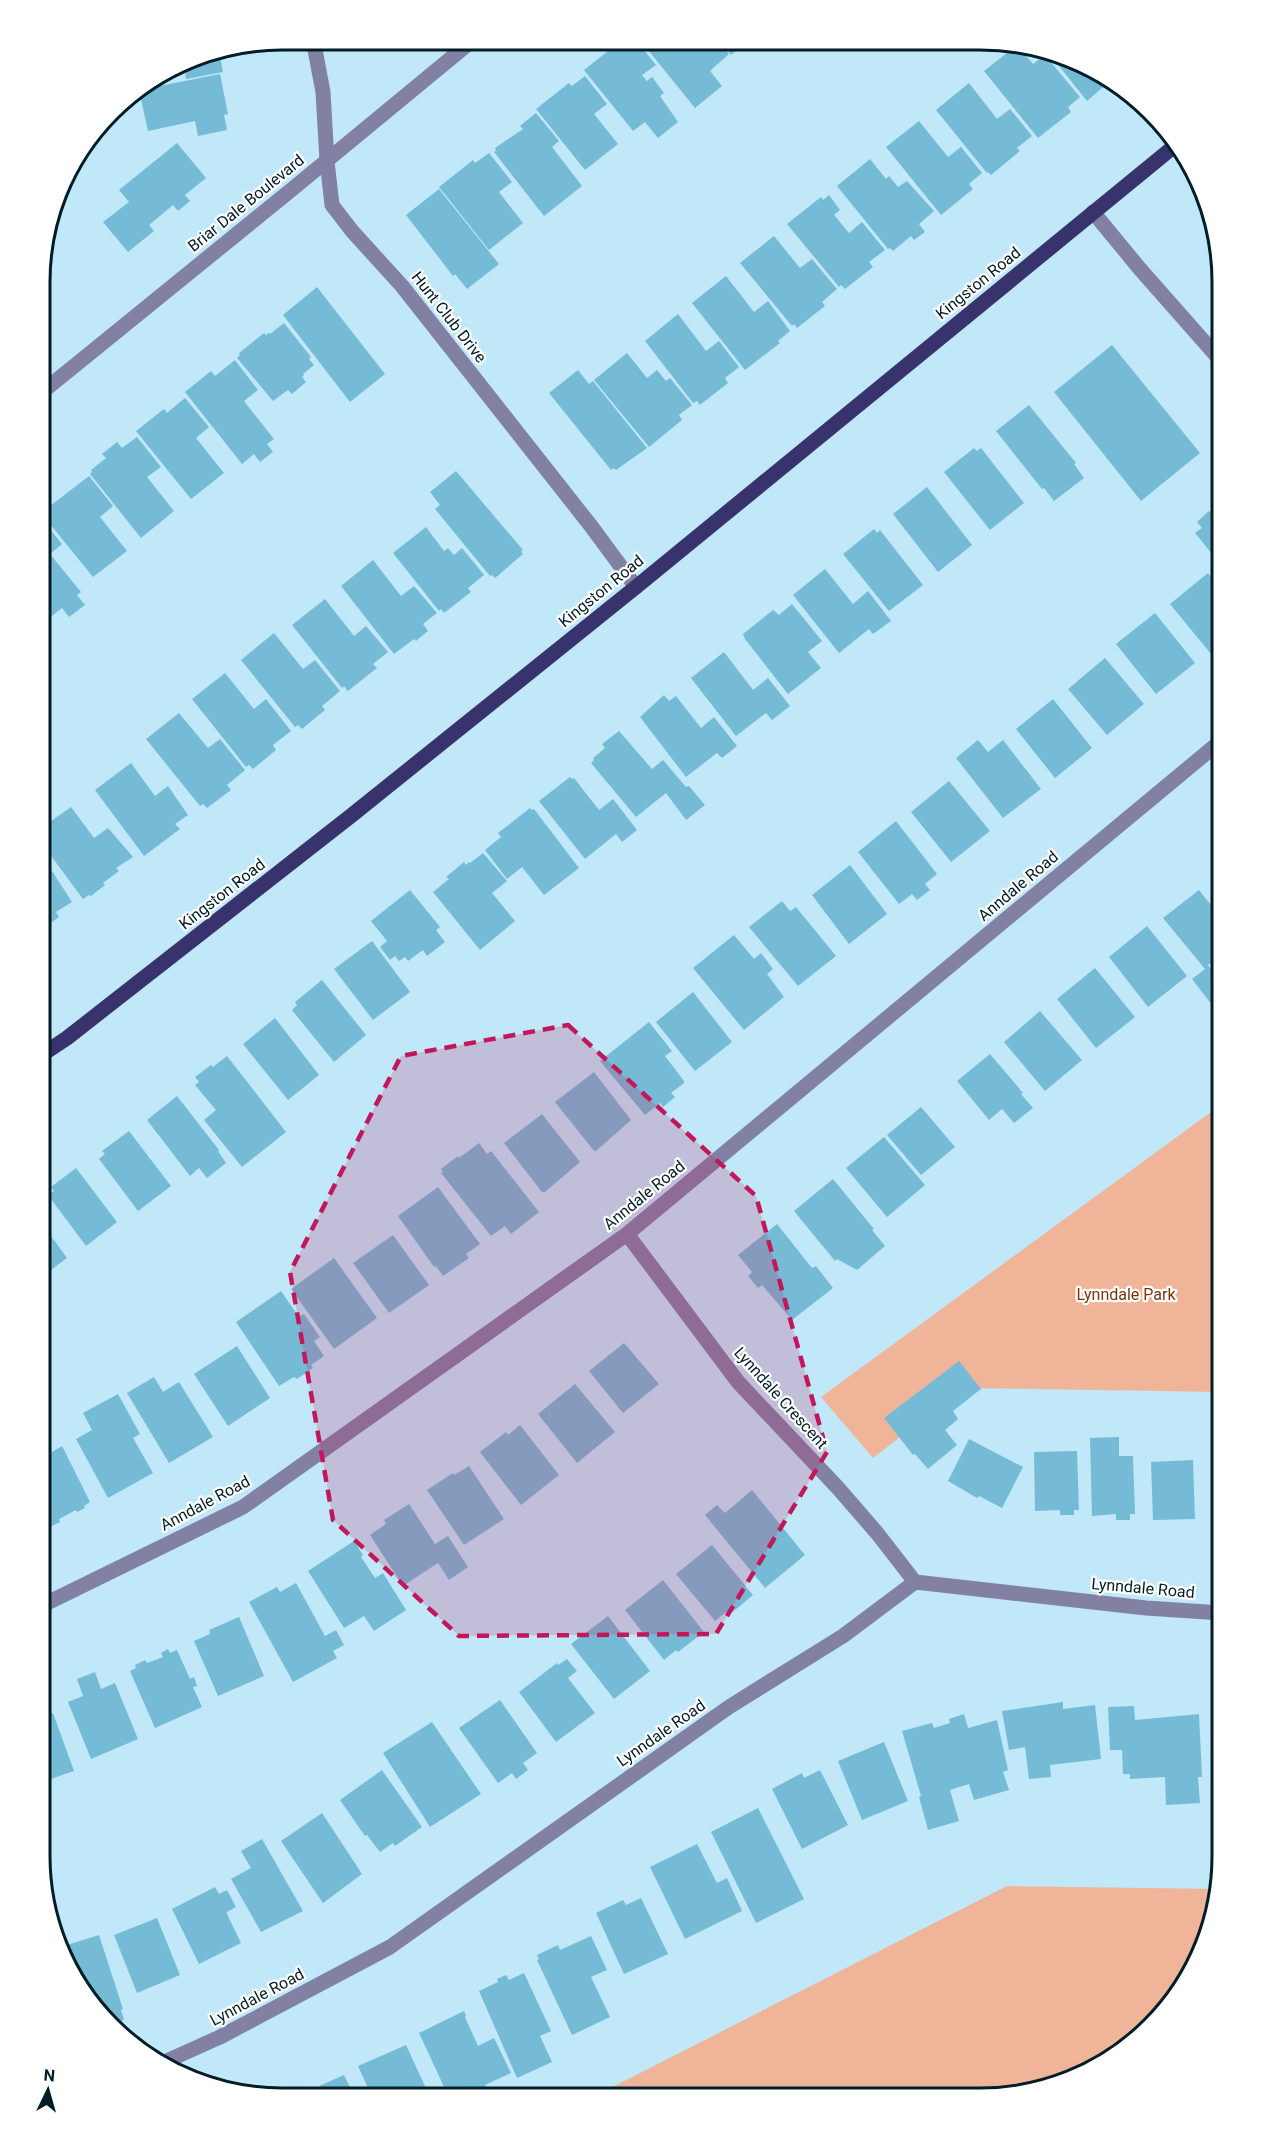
<svg xmlns="http://www.w3.org/2000/svg" width="1261" height="2138" viewBox="0 0 1261 2138" font-family="Roboto,sans-serif">
  <style>
    .green { fill: #f0b499 }
    .building { fill: #76bbd6 }
    .lines { fill: none; stroke-linecap: round; stroke-linejoin: round }
    .minor { stroke: #8281a4; stroke-width: 15 }
    .major { stroke: #39336d; stroke-width: 15 }
    .marked { fill: #c2185b; fill-opacity: 0.2; stroke: #c2185b; stroke-width: 4.5; stroke-dasharray: 12 8; stroke-linejoin: round }
    .labels { text-anchor: middle; dominant-baseline: central; stroke-width: 4.5; stroke-linejoin: round; paint-order: stroke }
    .street-label { font-size: 16px; fill: #011d28; stroke: #fff }
    .park-label { font-size: 16px; fill: #7d3307; stroke: #fff }
    .rim { fill: none; stroke: #011d28; stroke-width: 3 }
  </style>
  <rect width="100%" height="100%" fill="#c0e8f9"/>
  <path class="green" d="M1222,1104V1392L963,1388L873,1458L821,1397Z
    M1007,1886L1218,1889L1204,1949L1172,2004L1127,2049L1072,2081L979,2099L591,2098Z"/>
  <path class="building" d="M628,40H636L656,65L642,75L647,81L652,77L664,93L660,96L678,122L658,138L645,122L633,131L584,70L617,44L620,47Z
    M640,40H718L729,54L710,71L722,86L695,108Z
    M720,40H749L731,55Z
    M1017,45L1033,64L1045,55L1080,97L1068,107L1071,112L1038,138L984,71Z
    M219,51L223,72L186,79L184,64L176,66L189,57Z
    M1047,51L1072,58L1110,81L1087,101Z
    M220,74L228,114L224,115L227,130L198,136L195,121L148,131L139,90Z
    M585,76L607,104L594,114L618,144L585,170L536,109L569,83L572,86Z
    M969,83L997,119L1010,109L1032,136L1017,148L1020,151L991,175L988,172L987,173L936,110Z
    M536,113L559,141L552,147L582,186L544,216L494,152L496,150L495,148L523,129L520,126Z
    M919,121L948,157L961,147L982,173L969,184L973,189L941,215L886,147Z
    M177,143L206,178L185,195L190,201L178,211L173,205L149,225L154,231L128,252L103,222L129,202L119,190Z
    M489,153L512,182L499,192L523,223L489,250L439,187L473,160L475,163Z
    M870,159L886,179L889,176L898,187L907,181L934,211L919,224L925,232L914,240L911,236L893,251L890,248L888,249L837,186Z
    M439,189L499,264L467,289L455,274L453,276L406,215Z
    M829,195L840,210L834,215L849,233L862,222L885,250L869,262L873,267L845,289L841,285L839,287L787,224L821,197L823,200Z
    M774,236L800,268L812,259L837,289L822,302L825,306L797,328L794,324L792,326L740,263Z
    M726,276L754,312L768,301L790,331L778,341L780,343L745,370L692,303Z
    M317,287L385,374L350,402L283,315Z
    M678,314L706,351L719,341L739,367L725,378L728,383L700,405L697,401L693,403L645,341Z
    M284,323L311,357L309,359L314,365L303,374L304,376L302,377L306,382L292,394L288,390L273,401L237,358L240,355L239,353L264,333L266,335L269,333L270,334Z
    M1112,345L1200,453L1141,501L1054,392Z
    M627,353L647,378L657,370L666,381L670,378L692,405L679,415L682,420L649,447L594,380Z
    M235,360L258,390L244,401L274,439L267,444L273,452L260,462L254,454L242,464L185,392L211,371L215,376Z
    M578,370L589,384L593,381L647,448L616,470L614,468L611,470L549,393Z
    M185,398L209,427L196,438L224,473L191,499L136,431L164,409L167,413Z
    M1029,405L1076,463L1074,464L1084,478L1054,501L1044,488L1042,489L996,431Z
    M137,437L161,467L147,477L174,511L141,538L90,474L92,472L91,470L106,458L102,454L117,442L122,448Z
    M974,448L977,451L981,448L1024,503L990,530L944,472Z
    M456,471L523,550L521,551L523,554L495,578L492,575L490,576L435,509L440,505L430,492Z
    M89,476L113,506L100,517L127,551L93,577L41,513Z
    M927,487L972,545L938,572L893,514Z
    M1209,511L1215,518L1222,512V566L1195,533L1202,528L1197,522Z
    M41,518L62,544L50,554L81,592L77,595L85,605L69,617L62,608L48,619L41,610Z
    M426,527L444,551L448,548L454,555L462,548L484,575L468,588L471,592L444,613L441,609L439,611L393,553Z
    M874,529L877,533L880,530L923,585L889,611L843,554Z
    M373,560L401,596L414,586L437,613L423,624L428,631L416,641L414,639L394,654L341,586Z
    M825,569L853,604L868,591L891,621L873,634L869,629L839,653L793,595Z
    M1208,573L1222,589V645L1211,654L1170,604Z
    M325,599L354,636L366,626L388,652L373,664L377,668L348,691L344,686L342,688L292,625Z
    M792,604L822,641L808,652L821,668L788,694L745,639L743,634L773,610L779,615Z
    M1155,613L1195,663L1156,694L1116,644Z
    M274,633L303,669L315,660L340,691L322,706L325,710L302,729L298,725L295,727L241,660Z
    M724,652L753,690L768,678L790,706L772,720L766,713L736,736L691,678Z
    M1105,658L1144,704L1107,735L1068,689Z
    M225,673L254,709L266,699L291,731L273,745L276,750L253,769L249,765L246,767L192,699Z
    M664,695L669,701L676,696L701,728L714,717L737,746L722,758L717,753L686,777L640,717Z
    M1053,699L1092,748L1055,778L1016,729Z
    M179,713L208,748L220,739L245,770L227,785L231,790L207,808L203,804L200,806L146,739Z
    M619,731L652,769L663,760L686,787L689,786L705,805L686,820L666,793L636,817L591,763L594,760L593,758L605,748L602,744Z
    M978,740L988,752L1003,740L1041,789L1003,818L956,758Z
    M131,763L155,796L168,786L188,815L175,824L180,829L144,856L95,790Z
    M570,777L572,779L574,778L599,810L613,799L637,830L622,842L616,834L585,859L539,801Z
    M949,781L990,831L951,862L911,812Z
    M71,807L94,838L108,828L133,857L116,868L119,871L103,883L105,885L91,896L89,895L83,899L40,841V829Z
    M530,808L532,810L534,809L579,868L544,895L522,867L507,879L485,850L501,837L498,833Z
    M896,821L937,874L925,884L930,890L917,900L912,894L899,904L858,852Z
    M483,853L507,881L492,893L515,921L480,950L433,892L449,879L446,877L464,862L466,865L469,862L470,863Z
    M1222,863V884L1216,877L1221,872L1217,867Z
    M850,865L887,914L849,944L812,895Z
    M52,871L72,902L56,912L59,917L42,929L43,931L40,932V879Z
    M410,890L440,927L436,930L445,942L427,956L423,950L408,961L405,957L399,961L395,956L390,960L380,947L387,941L371,921Z
    M1199,890L1222,919V970L1214,961L1208,965L1222,983V998L1212,1005L1192,979L1205,969L1163,918Z
    M782,901L790,911L796,907L836,956L798,986L749,927Z
    M1147,926L1187,976L1148,1007L1109,957Z
    M734,935L754,959L761,953L773,969L767,974L784,997L744,1030L693,968Z
    M372,941L410,992L373,1020L334,969Z
    M1095,968L1135,1017L1096,1048L1057,999Z
    M322,980L366,1035L334,1062L292,1010L297,1005L295,1002Z
    M693,992L732,1042L695,1071L656,1022Z
    M1040,1011L1082,1060L1045,1091L1004,1042Z
    M275,1018L319,1075L288,1100L243,1044Z
    M649,1022L672,1051L665,1056L684,1081V1083L671,1093L675,1097L663,1107L660,1103L645,1115L600,1061Z
    M990,1054L1023,1093L1021,1094L1033,1108L1014,1123L1002,1109L989,1120L957,1081Z
    M227,1056L286,1132L242,1167L204,1120L216,1110L195,1085L199,1082L195,1077L211,1065L213,1067Z
    M594,1072L631,1120L596,1151H594L555,1102Z
    M177,1096L219,1150L218,1151L226,1163L207,1178L199,1168L190,1176L147,1120Z
    M921,1107L955,1147L921,1175L887,1135Z
    M542,1114L580,1162L545,1192H542L504,1143Z
    M129,1131L171,1186L138,1211L99,1159L105,1154L102,1151Z
    M884,1137L925,1185L887,1217L846,1168Z
    M479,1143L487,1154L491,1151L539,1212L511,1234L505,1226L491,1236L441,1173L443,1172L441,1169L458,1156L459,1158Z
    M76,1168L117,1222L86,1246L48,1195L54,1191L51,1187Z
    M833,1179L874,1229L872,1230L885,1246L857,1270L837,1259L835,1261L794,1211Z
    M438,1187L480,1244L466,1254L469,1258L443,1276L436,1266L434,1267L398,1216Z
    M40,1221L67,1258L40,1278Z
    M777,1224L812,1268L816,1266L833,1288L792,1320L762,1285L758,1288L748,1276L752,1272L738,1255Z
    M393,1235L429,1285L389,1313L353,1263Z
    M334,1258L377,1318L334,1349L291,1289Z
    M281,1291L299,1317L304,1314L320,1337L314,1341L324,1356L311,1365L313,1368L297,1379L294,1377L279,1386L236,1322Z
    M624,1343L659,1384L623,1413L589,1371Z
    M237,1346L270,1398L228,1426L194,1374Z
    M959,1361L981,1389L953,1411L958,1419L945,1430L957,1445L928,1469L915,1454L913,1455L884,1418Z
    M154,1377L163,1392L179,1382L213,1437L169,1463L127,1393Z
    M575,1384L615,1432L577,1463L538,1414Z
    M118,1394L140,1434L133,1438L153,1473L108,1498L76,1439L92,1430L83,1413Z
    M520,1425L559,1475L521,1505L480,1452L506,1432L508,1435Z
    M1119,1437V1456H1133L1135,1514H1130V1520H1116V1514L1092,1516L1090,1438Z
    M969,1439L1023,1467L1002,1508L979,1496L977,1498L948,1481Z
    M46,1441L52,1452L62,1446L90,1502L84,1506L85,1508L77,1512L76,1510L59,1519L60,1522L48,1528L46,1525L44,1526L39,1516L40,1444Z
    M1214,1449H1222V1523H1212L1211,1464H1215Z
    M1077,1451L1079,1510H1074V1515H1060V1510L1035,1511L1034,1452Z
    M1193,1460L1195,1519L1153,1520L1151,1462Z
    M469,1466L504,1519L464,1545L427,1490L453,1473L454,1475Z
    M752,1490L805,1555L765,1588L705,1515L717,1505L725,1513Z
    M409,1504L435,1544L448,1536L468,1567L449,1580L438,1563L403,1586L370,1535L386,1524L384,1520Z
    M354,1541L363,1555L361,1557L375,1578L383,1573L406,1610L374,1631L364,1616L344,1628L308,1571Z
    M712,1545L753,1595L729,1615L726,1612L715,1621L676,1574Z
    M663,1580L704,1632L678,1652L676,1650L664,1660L625,1610Z
    M296,1583L325,1636L336,1630L344,1645L333,1651L337,1658L293,1682L249,1602L277,1587L280,1592Z
    M608,1616L650,1671L614,1699L571,1644Z
    M239,1617L264,1676L218,1696L194,1641L210,1634L209,1630Z
    M168,1649L170,1653L177,1650L190,1679L194,1677L197,1686L193,1687L202,1707L155,1728L130,1671L136,1668L135,1665L145,1660L147,1663L163,1657L161,1653Z
    M567,1659L577,1671L568,1678L595,1713L556,1742L519,1692L557,1663L558,1665Z
    M95,1672L101,1689L115,1683L138,1739L91,1759L68,1702L83,1696L77,1679Z
    M500,1700L537,1753L523,1763L528,1770L516,1779L512,1773L498,1783L459,1728Z
    M1063,1702V1709L1095,1705L1101,1759L1050,1765L1051,1777L1029,1779L1025,1747L1009,1750L1002,1711Z
    M1134,1706L1135,1720L1199,1714L1202,1777H1198L1200,1803L1166,1805L1165,1777L1130,1779V1774H1123L1122,1750H1110L1108,1707Z
    M53,1713L74,1771L39,1783V1718Z
    M964,1714L968,1728L997,1720L1008,1770L1003,1772L1009,1790L974,1800L969,1784L950,1790L959,1821L928,1830L919,1797L921,1796L902,1731L932,1723L934,1728L950,1723L949,1719Z
    M432,1722L481,1794L430,1827L383,1753Z
    M1216,1738H1221V1783H1214Z
    M884,1742L908,1801L862,1820L838,1761Z
    M382,1770L422,1827L395,1846L393,1843L380,1852L367,1835L365,1836L340,1800Z
    M820,1770L848,1825L802,1849L772,1789L802,1773L804,1778Z
    M758,1808L804,1899L756,1923L711,1832Z
    M322,1813L362,1874L323,1903L281,1841Z
    M262,1839L303,1911L261,1932L231,1879L251,1868L241,1851Z
    M697,1844L717,1883L727,1878L742,1911L685,1939L650,1867Z
    M215,1887L219,1894L227,1890L236,1907L227,1912V1914L241,1943L199,1964L172,1909Z
    M641,1898L668,1954L624,1974L596,1913L623,1900L626,1905Z
    M157,1918L180,1975L137,1993L114,1935Z
    M99,1935L123,2009L121,2010L124,2020L110,2024L89,2004L57,1948Z
    M591,1936L607,1970L591,1977L610,2017L572,2035L537,1960L539,1959L537,1955L558,1945L560,1950Z
    M524,1973L551,2031L540,2036L552,2062L517,2078L479,1991L498,1982L497,1979L506,1975L509,1980Z
    M464,2011L466,2016L465,2017L478,2046L494,2038L511,2073L485,2085L489,2093L479,2098H462L457,2086L446,2091L419,2033Z
    M406,2045L430,2097H372L358,2066Z
    M344,2075L355,2097H305L321,2090L319,2086Z"/>
  <g class="lines">
    <path class="minor" d="M313,39L323,92L327,161L332,205L352,231L402,286L591,526L636,587
      M1093,212L1140,269L1222,362
      M41,393L296,186L473,40
      M627,1234L738,1382L838,1488L877,1533L915,1582
      M39,1607L243,1507L627,1234L1222,740
      M160,2064L220,2037L390,1947L729,1707L843,1636L915,1582L1146,1608L1222,1613"/>
    <path class="major" d="M40,1056L67,1038L352,815L636,587L1177,144"/>
  </g>
  <path class="marked" d="M568,1025L756,1196L827,1452L716,1634L459,1636L333,1520L290,1272L401,1056Z"/>
  <g class="labels">
    <g class="street-label">
      <text transform="translate(246 203) rotate(-39)">Briar Dale Boulevard</text>
      <text transform="translate(978 283) rotate(-39)">Kingston Road</text>
      <text transform="translate(449 317) rotate(52)">Hunt Club Drive</text>
      <text transform="translate(601 591) rotate(-39)">Kingston Road</text>
      <text transform="translate(1018 886) rotate(-40)">Anndale Road</text>
      <text transform="translate(222 894) rotate(-38)">Kingston Road</text>
      <text transform="translate(644 1195) rotate(-39)">Anndale Road</text>
      <text transform="translate(781 1398) rotate(48)">Lynndale Crescent</text>
      <text transform="translate(205 1503) rotate(-28)">Anndale Road</text>
      <text transform="translate(1143 1588) rotate(5)">Lynndale Road</text>
      <text transform="translate(661 1733) rotate(-35)">Lynndale Road</text>
      <text transform="translate(257 1997) rotate(-28)">Lynndale Road</text>
    </g>
    <g class="park-label">
      <text x="1126" y="1294">Lynndale Park</text>
    </g>
  </g>
  <path d="M0 0H1261V2138H0ZM282 50H980A232 232 0 0 1 1212 282V1856A232 232 0 0 1 980 2088H282A232 232 0 0 1 50 1856V282A232 232 0 0 1 282 50Z" fill="#fff" fill-rule="evenodd"/>
  <path class="rim" d="M282 50H980A232 232 0 0 1 1212 282V1856A232 232 0 0 1 980 2088H282A232 232 0 0 1 50 1856V282A232 232 0 0 1 282 50Z"/>
  <g transform="translate(48 2090) rotate(5)" stroke="#ffffff" stroke-width="4.5" paint-order="stroke">
  <path d="M0-4.5L10 22L0 15L-10 22Z" fill="#011d28"/>
  <text y="-9" font-size="16" font-weight="bold" text-anchor="middle" fill="#011d28">N</text>
  </g>
</svg>
